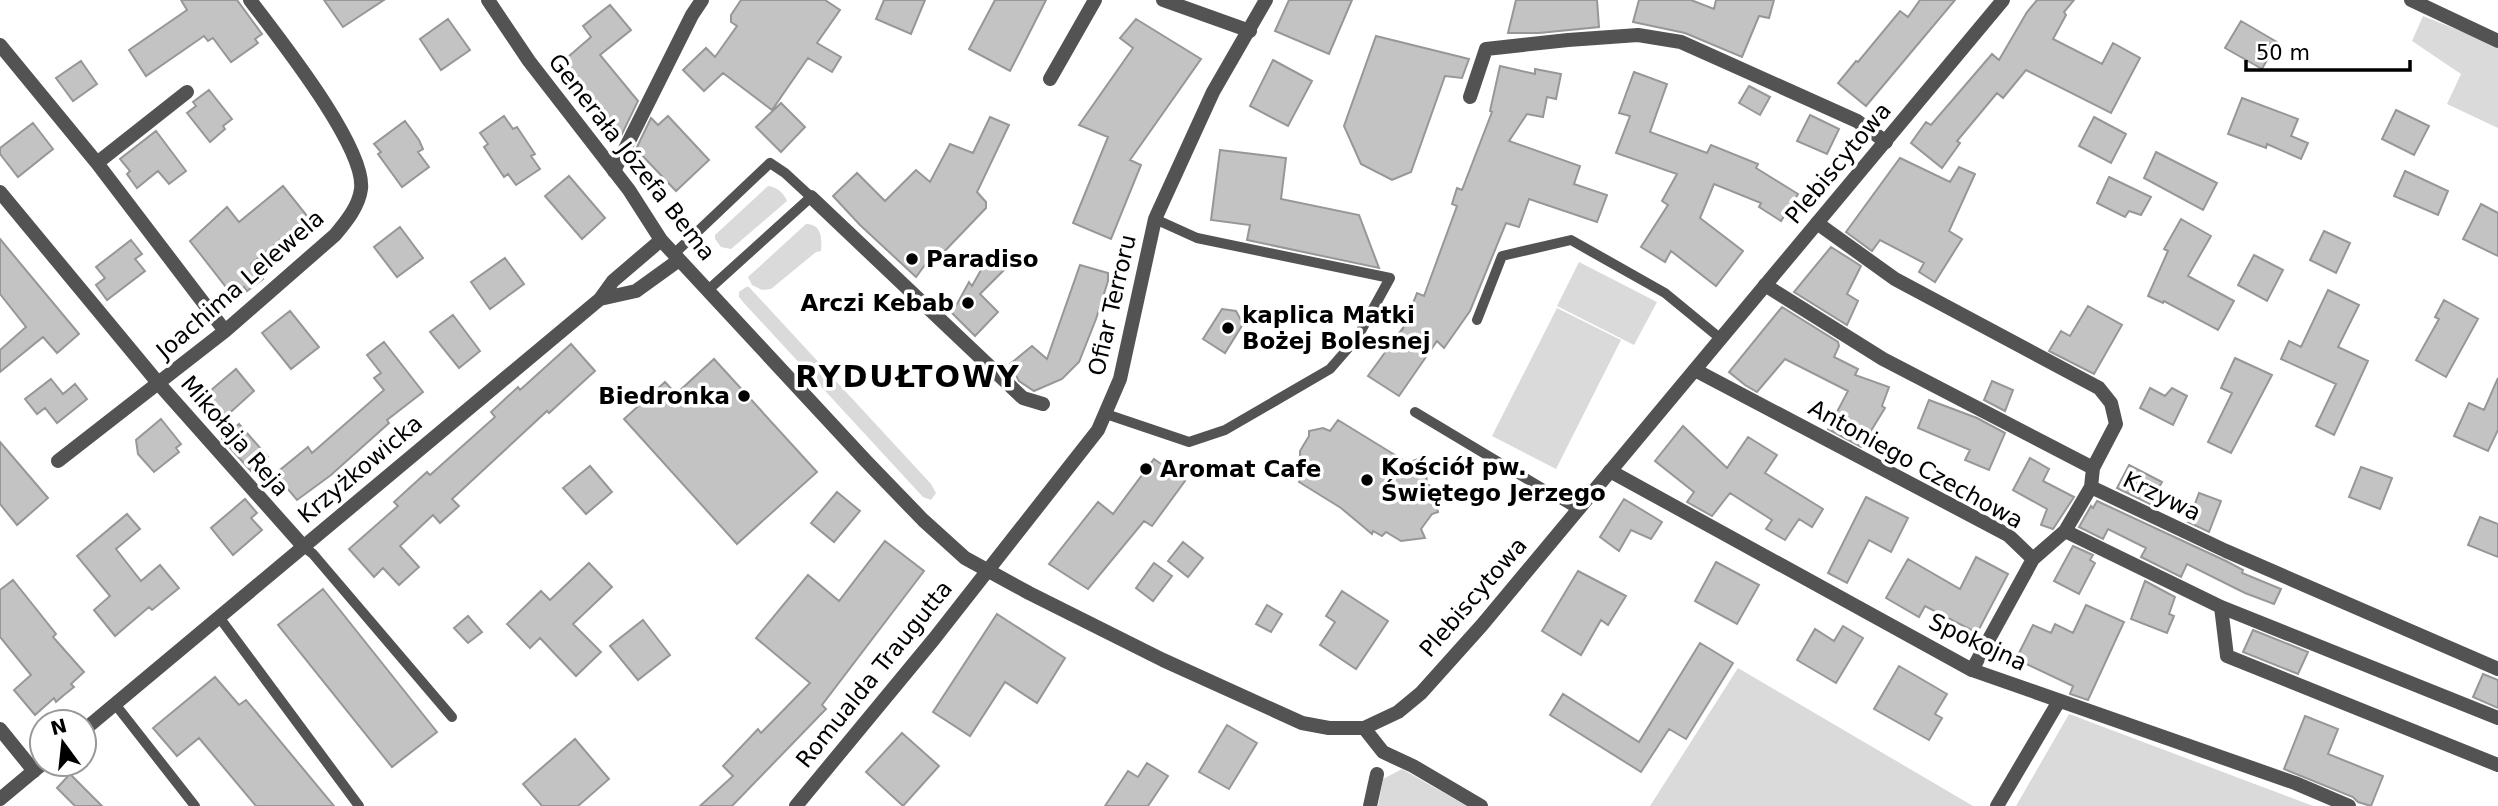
<svg xmlns="http://www.w3.org/2000/svg" width="2498" height="806" viewBox="0 0 2498 806" font-family="'DejaVu Sans',sans-serif">
  <style>
    .green { fill: #dadada }
    .building { fill: #c3c3c3; stroke: #979797; stroke-width: 2 }
    .lines { fill: none; stroke-linecap: round; stroke-linejoin: round }
    .service { stroke: #535353; stroke-width: 10 }
    .pedestrian { stroke: #535353; stroke-width: 14 }
    .minor { stroke: #535353; stroke-width: 14 }
    .tertiary { stroke: #535353; stroke-width: 14 }
    .poi-dot { fill: #000; stroke: #fff; stroke-width: 2.5 }
    .labels { text-anchor: middle; dominant-baseline: central; stroke-width: 7; stroke-linejoin: round; paint-order: stroke }
    .street-label { font-size: 23px; fill: #000; stroke: #fff }
    .poi-label { font-size: 23px; font-weight: bold; fill: #000; stroke: #fff; text-anchor: start }
    .district-label { font-size: 30px; font-weight: bold; letter-spacing: 2px; fill: #000; stroke: #fff }
  </style>
  <rect width="100%" height="100%" fill="#fff"/>
  <path class="green" d="M2423,16L2498,46V128L2447,104L2461,74L2412,41Z
    M768,186C777,187 784,193 787,201L731,249L721,247L715,239V235Z
    M806,224C822,224 822,239 821,251L816,252L771,289L762,290L752,285L748,277Z
    M1579,262L1657,302L1634,345L1557,306Z
    M746,287H749L931,484L936,493L931,500L923,497L743,302L739,297V292Z
    M1557,308L1621,340L1556,469L1492,436Z
    M1738,668L1973,806H1650Z
    M2069,714L2313,806H2016Z
    M1402,769L1467,806H1378L1383,779Z"/>
  <path class="building" d="M181,0H237L262,34L255,39L258,43L231,62L213,38L208,41L204,36L146,76L129,50L187,10Z
    M324,0H384L343,27Z
    M741,0H825L840,10L817,43L841,57L832,72L808,58L772,110L723,73L704,91L683,70L706,48L715,57L737,26L731,22V15Z
    M884,0H925L911,34L876,19Z
    M995,0H1046L1010,71L969,49Z
    M1289,0H1352L1329,54L1275,31Z
    M1516,0H1597L1599,27L1539,33H1508Z
    M1639,0H1691L1714,9L1716,0H1774L1769,18L1759,16L1742,57L1685,33L1633,22Z
    M1920,0H1955L1866,106L1838,83L1856,61L1858,62L1900,11L1908,17Z
    M2037,0H2074L2064,12L2066,15L2053,39L2102,64L2113,43L2140,58L2111,113L2026,70L2003,98L1997,93L1957,141L1960,143L1942,168L1911,143L1926,122L1931,125L1992,54L1999,60L2027,12Z
    M610,5L631,30L600,55L638,101L622,134L613,124L607,130L572,87L579,81L562,62L591,37L583,26Z
    M448,19L470,50L441,70L420,39Z
    M1136,19L1201,59L1130,160L1141,165L1111,239L1073,223L1108,137L1079,125L1133,48L1120,38Z
    M2241,21L2277,42L2262,69L2225,48Z
    M1376,36L1469,59L1462,78L1445,76L1411,172L1392,180L1361,164L1344,126Z
    M1273,60L1312,81L1288,126L1250,106Z
    M81,61L97,84L73,101L56,78Z
    M1500,66L1535,74V69L1561,74L1556,99L1547,97L1543,117L1527,114L1509,141L1580,166L1574,184L1607,195L1597,222L1529,199L1519,227L1506,223L1470,311L1444,348L1437,341L1399,396L1368,376L1402,329V331L1417,293L1424,296L1457,206L1452,204L1457,188L1462,190L1492,112L1490,111Z
    M1634,72L1667,84L1650,132L1707,153L1711,145L1758,164L1756,168L1798,194L1781,221L1759,207L1761,203L1714,184L1700,218L1743,251L1716,286L1671,251L1665,262L1641,247L1668,205L1662,201L1677,174L1616,153L1630,116L1619,113Z
    M1749,86L1770,97L1760,115L1739,103Z
    M209,90L232,119L223,126L225,129L210,142L187,113L196,106L193,102Z
    M2242,98L2298,119L2291,136L2308,143L2301,159L2267,144L2266,148L2228,134Z
    M781,103L805,127L781,152L756,127Z
    M2396,110L2429,126L2414,155L2382,139Z
    M1810,115L1839,129L1827,154L1797,141Z
    M504,116L513,129L517,127L535,154L531,156L540,169L516,185L508,174L504,177L484,147L488,144L480,133Z
    M668,116L709,160L676,191L636,149L651,118L658,125Z
    M990,117L1009,125L977,192L986,202V208L941,255L936,250L916,277L860,225L833,196L857,173L885,201L916,170L930,182L950,144L973,153Z
    M2094,117L2126,134L2111,163L2079,146Z
    M405,121L419,140L423,149L418,152L429,167L402,187L378,154L381,152L374,144Z
    M33,123L53,149L18,177L0,154V148Z
    M156,131L186,171L169,184L158,171L137,188L127,174L130,171L120,159Z
    M1220,150L1286,158L1281,199L1359,215L1379,268L1247,240L1250,225L1211,220Z
    M2156,152L2217,183L2203,210L2144,178Z
    M1900,158L1950,182L1959,167L1975,174L1949,231L1962,239L1935,282L1919,272L1924,263L1880,240L1872,251L1846,232Z
    M2405,171L2448,191L2438,215L2394,196Z
    M569,176L605,218L582,239L545,196Z
    M2109,177L2151,197L2141,215L2129,211L2125,217L2097,203Z
    M283,186L308,217L251,264L263,279L247,291L244,287L233,296L190,241L227,207L239,222Z
    M2481,204L2498,213V256L2463,239Z
    M2181,219L2211,236L2188,276L2234,301L2218,330L2164,301L2163,303L2148,296L2168,251L2164,249Z
    M400,227L423,258L397,277L374,247Z
    M2324,231L2350,243L2336,273L2310,260Z
    M0,239L79,334L57,353L43,337L0,372V350L26,327L0,294Z
    M131,240L142,254L135,259L145,271L107,300L96,285L105,278L96,267Z
    M1831,247L1861,266L1847,294L1858,301L1847,325L1794,292Z
    M990,254L1007,267L980,294L998,312L975,336L952,313L969,282L972,286Z
    M2254,255L2283,270L2267,301L2238,285Z
    M505,258L524,284L490,309L471,282Z
    M1080,265L1108,273V281L1096,319L1079,362L1062,379L1034,391L1019,381L1010,364L1032,346L1047,359Z
    M2328,290L2359,305L2338,347L2368,361L2334,435L2316,426L2336,384L2281,359L2289,341L2301,347Z
    M2444,300L2478,319L2446,377L2416,360L2439,319L2435,317Z
    M2088,306L2122,325L2094,374L2049,351L2061,331L2070,336Z
    M1782,307L1838,342L1839,346L1834,357L1858,369L1855,375L1889,387L1882,406L1885,408L1861,447L1828,429L1848,391L1785,359L1757,392L1745,385L1729,372Z
    M1222,309L1236,311L1243,324L1225,353L1203,339Z
    M290,311L319,347L291,369L262,333Z
    M453,315L480,351L459,368L430,332Z
    M384,342L423,392L387,420L389,423L331,475L297,500L275,474L308,447L312,453L384,390L374,378L381,373L367,355Z
    M571,344L595,371L549,413L547,411L452,499L459,506L440,523L433,515L400,546L419,567L399,585L383,568L374,577L349,549L398,506L394,502L427,472L430,475L495,417L491,412L518,387L520,390Z
    M2235,358L2272,375L2231,453L2208,442L2232,393L2221,388Z
    M714,359L817,472L737,544L624,419L665,382L676,394Z
    M236,369L254,391L224,418L204,396Z
    M2498,378V430L2488,451L2454,436L2469,403L2484,410Z
    M51,379L63,394L75,384L87,399L57,423L45,408L37,414L25,399Z
    M1992,381L2013,390L2005,411L1984,400Z
    M2150,388L2165,396L2172,388L2187,396L2173,425L2140,408Z
    M1929,400L1977,418L2005,433L1989,470L1965,460L1970,450L1918,428Z
    M161,419L181,444L176,448L179,452L154,472L138,454L136,440Z
    M1338,420L1408,463L1420,458L1426,472L1427,484L1436,489L1438,499L1436,502L1438,512L1432,514L1421,529L1425,538L1401,541L1386,532L1382,536L1373,531L1372,534L1341,508L1299,482L1306,469L1296,462L1300,456V451L1309,436V431L1323,428L1330,431Z
    M239,424L268,457L251,471L222,439Z
    M1683,426L1727,468L1748,437L1777,455L1765,473L1823,509L1812,527L1799,519L1785,540L1766,529L1772,520L1730,493L1712,516L1687,502L1694,492L1655,461Z
    M0,442L48,498L17,525L0,504Z
    M2030,458L2049,469L2043,481L2074,497L2053,529L2041,525L2047,509L2013,490Z
    M1154,459L1185,481L1152,526L1144,521L1088,589L1049,564L1098,502L1113,514Z
    M2129,465L2162,482L2150,504L2117,488Z
    M590,466L612,492L586,514L563,488Z
    M2361,467L2392,478L2380,509L2349,497Z
    M837,492L860,511L834,542L811,523Z
    M2199,493L2221,501L2209,532L2188,522Z
    M1866,497L1908,518L1891,552L1869,540L1847,583L1828,573Z
    M245,499L257,513L251,518L262,530L233,555L211,528Z
    M1624,499L1662,522L1651,539L1631,530L1619,551L1600,537Z
    M2097,501L2226,561L2243,570L2242,573L2281,589L2274,604L2245,593L2187,564L2181,577L2141,557L2146,548L2108,529L2103,539L2079,527L2091,506L2093,508Z
    M127,514L140,529L116,549L141,581L160,565L179,588L152,610L149,607L115,636L94,610L110,596L77,556Z
    M2480,517L2498,524V557L2468,545Z
    M885,541L924,571L822,705L826,709L732,806H700L733,776L723,766L758,729L761,733L810,683L756,638L808,575L839,601Z
    M1183,542L1203,558L1188,577L1168,561Z
    M2073,546L2093,555L2090,560L2095,563L2079,594L2054,581Z
    M1976,557L2008,574L1977,633L1925,606L1919,617L1886,598L1908,559L1960,589Z
    M1716,562L1759,585L1737,624L1695,601Z
    M589,563L612,587L573,624L601,652L576,676L540,638L530,648L507,624L541,591L550,600Z
    M1154,563L1172,576L1153,601L1136,588Z
    M1578,571L1626,596L1608,625L1601,620L1581,655L1542,631Z
    M13,580L56,634L53,637L84,672L71,684L74,687L64,695L56,702L54,698L35,715L14,690L31,675L0,637V590Z
    M2145,581L2175,597L2169,614L2174,616L2167,633L2131,619Z
    M323,589L437,732L392,767L278,625Z
    M1342,591L1388,621L1356,669L1320,645L1335,622L1326,616Z
    M1267,605L1282,614L1271,632L1256,624Z
    M2086,605L2124,622L2088,700L2070,694L2073,686L2016,659L2033,625L2051,633L2055,624L2073,633Z
    M997,614L1065,658L1037,703L1005,682L970,736L933,712Z
    M468,616L482,632L468,643L454,628Z
    M643,620L670,655L638,680L610,646Z
    M1843,626L1863,638L1836,683L1797,660L1815,629L1834,641Z
    M2253,630L2308,652L2298,674L2243,652Z
    M1700,643L1733,663L1686,739L1669,729L1641,772L1550,715L1563,694L1639,742Z
    M1899,666L1947,694L1935,714L1942,718L1929,740L1874,709Z
    M2483,674L2498,680V708L2473,697Z
    M215,677L239,705L246,700L334,806H256L199,738L177,756L153,728Z
    M2305,716L2338,729L2328,754L2383,776L2371,806L2358,802L2353,797L2284,769Z
    M1227,725L1257,743L1229,789L1199,772Z
    M902,733L939,766L903,806L866,772Z
    M575,739L609,779L578,806H542L523,784Z
    M1147,763L1168,776L1148,806H1105L1128,771L1138,777Z
    M70,774L102,806H75L57,788Z"/>
  <g class="lines">
    <path class="service" d="M674,254L770,163L785,173L811,197L707,291
      M1477,320L1502,256L1571,240L1665,293L1721,339
      M1415,412L1577,509
      M1106,414L1189,442L1225,430L1330,369L1357,338L1390,278L1197,238L1155,219
      M303,546L313,554L452,717
      M219,617L359,806
      M115,704L195,806"/>
    <path class="pedestrian" d="M811,197L1023,398L1043,404"/>
    <path class="minor" d="M1163,0L1250,31
      M2411,0L2498,41
      M0,45L97,163L225,331
      M1050,79L1095,0
      M1470,97L1486,49L1568,40L1638,35L1681,42L1857,121L1886,142
      M97,163L187,92
      M614,171L692,15L702,0
      M0,192L159,384L303,546
      M1817,223L1895,279L2099,388L2111,403L2116,424L2093,468
      M1765,285L1883,359L2093,468L2091,487L2226,551L2498,669
      M1695,370L2008,535L2033,559L2065,531L2221,607L2498,718
      M58,461L225,331L335,235C346,222 359,206 361,189C366,147 277,36 250,0
      M1610,471L1972,670L2295,783L2349,806
      M2065,531L2091,487
      M2221,607L2227,656L2498,765
      M1972,670L2033,559
      M1364,728L1383,752L1413,766L1481,806
      M0,729L34,771
      M1370,806L1377,774
      M1997,806L2059,701"/>
    <path class="tertiary" d="M488,0L529,61L629,190L661,240L866,461L923,520L965,558L1029,593L1163,660L1302,723L1329,728H1364L1398,712L1421,693L1482,625L2003,0
      M600,299L636,291L679,260
      M84,730L600,299L613,281L661,240
      M0,799L42,764
      M796,806L934,639L1098,430L1120,379L1155,219L1213,92L1266,0"/>
  </g>
  <g class="poi-dot">
    <circle cx="912" cy="259" r="7"/>
    <circle cx="968" cy="303" r="7"/>
    <circle cx="1228" cy="328" r="7"/>
    <circle cx="744" cy="396" r="7"/>
    <circle cx="1146" cy="469" r="7"/>
    <circle cx="1367" cy="480" r="7"/>
  </g>
  <g class="labels">
    <g class="street-label">
      <text transform="translate(632 157) rotate(52)">Generała Józefa Bema</text>
      <text transform="translate(1838 163) rotate(-50)">Plebiscytowa</text>
      <text transform="translate(240 284) rotate(-41)">Joachima Lelewela</text>
      <text transform="translate(1112 305) rotate(-77)">Ofiar Terroru</text>
      <text transform="translate(235 436) rotate(49)">Mikołaja Reja</text>
      <text transform="translate(1916 464) rotate(29)">Antoniego Czechowa</text>
      <text transform="translate(360 469) rotate(-40)">Krzyżkowicka</text>
      <text transform="translate(2162 496) rotate(26)">Krzywa</text>
      <text transform="translate(1473 597) rotate(-49)">Plebiscytowa</text>
      <text transform="translate(1978 642) rotate(25)">Spokojna</text>
      <text transform="translate(874 674) rotate(-51)">Romualda Traugutta</text>
    </g>
    <g class="poi-label">
      <text x="926" y="259">Paradiso</text>
      <text x="954" y="303" text-anchor="end">Arczi Kebab</text>
      <text x="1242" y="315">kaplica Matki<tspan x="1242" dy="26">Bożej Bolesnej</tspan></text>
      <text x="730" y="396" text-anchor="end">Biedronka</text>
      <text x="1381" y="467">Kościół pw.<tspan x="1381" dy="26">Świętego Jerzego</tspan></text>
      <text x="1160" y="469">Aromat Cafe</text>
    </g>
    <g class="district-label">
      <text x="908" y="376">RYDUŁTOWY</text>
    </g>
  </g>
  <g transform="translate(63 743) rotate(345)"><circle r="33" fill="#ffffff" stroke="#999999" stroke-width="2"/>
  <path d="M0-5L12 26L0 18L-12 26Z" fill="#000000"/>
  <text y="-10" font-size="19" font-weight="bold" text-anchor="middle" fill="#000000">N</text>
  </g>
  <path d="M2246 60v10h164v-10" fill="none" stroke="#000000" stroke-width="3.5"/>
  <text x="2256" y="60" font-size="21" fill="#000000" stroke="#ffffff" stroke-width="5" paint-order="stroke">50 m</text>
</svg>
